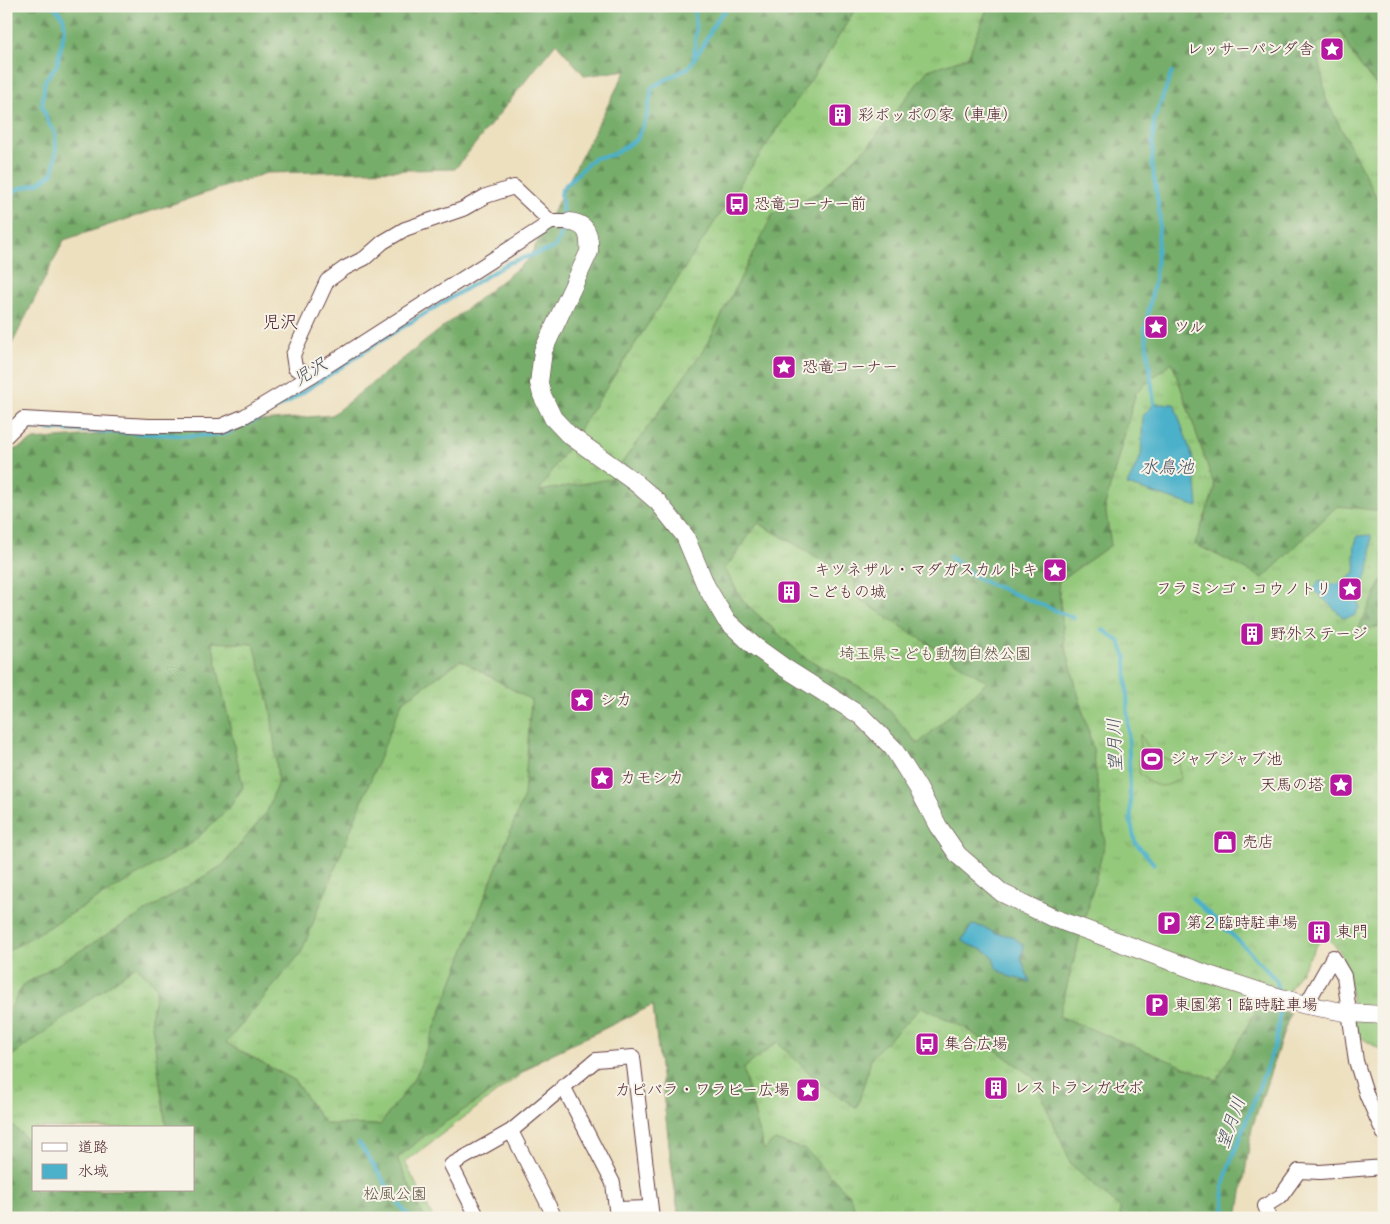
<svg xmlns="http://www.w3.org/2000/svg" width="1390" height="1224" viewBox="0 0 1390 1224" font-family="'Architects Daughter','Klee One',sans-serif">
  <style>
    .grass { fill: url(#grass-tufts); stroke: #6f7453; fill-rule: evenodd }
    .forest { fill: url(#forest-firs); stroke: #60664b; fill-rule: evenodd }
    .pitch { fill: #94c97b; stroke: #6f7453 }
    .water { fill: #4bb1ca; stroke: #4a687a }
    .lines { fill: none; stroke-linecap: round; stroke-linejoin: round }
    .stream { stroke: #4bb1ca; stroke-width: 4 }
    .minor-casing { stroke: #623c41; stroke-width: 16 }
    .tertiary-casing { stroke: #623c41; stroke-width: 19 }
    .minor { stroke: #fff; stroke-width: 14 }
    .tertiary { stroke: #fff; stroke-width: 18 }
    .labels { text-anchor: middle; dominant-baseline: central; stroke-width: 4; stroke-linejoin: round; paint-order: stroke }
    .poi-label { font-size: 16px; fill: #4a1f2b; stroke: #f7f3e8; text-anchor: start }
    .park-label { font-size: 16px; fill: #605243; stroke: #f7f3e8 }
    .neighbourhood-label { font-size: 18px; fill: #4a1f2b; stroke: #f7f3e8 }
    .water-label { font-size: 18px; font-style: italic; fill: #4a5263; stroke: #f7f3e8 }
  </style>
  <defs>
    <pattern id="grass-tufts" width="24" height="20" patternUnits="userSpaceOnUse" patternTransform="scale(1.25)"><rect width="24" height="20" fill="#94c97b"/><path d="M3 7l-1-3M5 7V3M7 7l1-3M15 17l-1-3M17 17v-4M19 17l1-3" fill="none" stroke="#81ac6a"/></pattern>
    <pattern id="forest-firs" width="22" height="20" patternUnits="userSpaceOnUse" patternTransform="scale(1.25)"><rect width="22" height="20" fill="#77ad6b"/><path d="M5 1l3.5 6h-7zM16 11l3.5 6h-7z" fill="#648c58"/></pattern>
  </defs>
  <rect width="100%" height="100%" fill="#f7f3e8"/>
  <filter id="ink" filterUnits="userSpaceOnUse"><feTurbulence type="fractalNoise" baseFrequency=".02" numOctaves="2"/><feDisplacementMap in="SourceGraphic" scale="10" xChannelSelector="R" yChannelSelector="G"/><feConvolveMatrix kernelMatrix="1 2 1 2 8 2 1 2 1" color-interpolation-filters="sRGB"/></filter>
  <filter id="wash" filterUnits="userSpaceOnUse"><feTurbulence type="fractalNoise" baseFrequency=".0096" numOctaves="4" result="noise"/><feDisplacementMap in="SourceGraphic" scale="20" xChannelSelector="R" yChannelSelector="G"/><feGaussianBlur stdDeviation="1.12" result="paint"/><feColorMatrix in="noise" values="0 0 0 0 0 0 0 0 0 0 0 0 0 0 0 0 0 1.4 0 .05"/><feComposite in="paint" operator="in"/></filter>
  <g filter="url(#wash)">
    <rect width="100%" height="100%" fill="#ede0bf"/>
    <path class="grass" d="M848,6H1384V1050H1381L1357,1035L1350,989L1340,951L1324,934L1281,1003L1237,1091L1220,1218H679L671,1161L653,1005L541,1059L405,1162L433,1218H6V502L255,488ZM34,1128H194V1190H34Z"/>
    <path class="forest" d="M6,6H857L827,56L729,200L539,491L610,479L705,348L773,214L819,192L869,145L928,70L968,57L988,6H1384V95L1353,56L1341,31L1317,44L1326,99L1384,212V511L1337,506L1263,578L1195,544L1215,488L1172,362L1136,392L1105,506L1111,545L1058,582L1065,645L1093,749L1105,843L1059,1016L1217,1080L1258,1007L1290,1013L1252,1128L1238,1218H1120V1208L1071,1164L1034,1078L967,1029L922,1007L872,1056L857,1108L822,1085L777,1042L743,1069L764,1150L775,1140L806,1150L850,1196L858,1218H679L671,1161L653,1005L541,1059L426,1135L397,1158L424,1218H6V1119L34,1146V1190H194V1128H166L151,1017L157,987L136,966L6,1060V1017L23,985L223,865L267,812L278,781L271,710L254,644L212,642L243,787L230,807L192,843L6,952V454L34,440L332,415L528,260L626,70L585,76L556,43L455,169L266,173L64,240L6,356ZM758,523L854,578L856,597L987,682L918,744L877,696L804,657L743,601L725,569ZM461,660L531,700L524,796L416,1076L380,1125L325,1124L294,1080L226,1043L301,953L402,702Z
      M6,385L12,419L6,424Z
      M1384,577V626L1357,631Z"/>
    <path class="pitch" d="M1140,734L1152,753L1179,764L1180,778C1163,791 1154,787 1139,773Z"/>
    <path class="water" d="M1154,404H1174L1194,461L1198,507L1127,485L1141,456L1143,416Z
      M1371,535V560L1367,575L1358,594L1359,608L1354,616L1344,618L1313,589L1320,580C1334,589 1343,583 1355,573C1357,558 1351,550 1358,536Z
      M972,925L983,927L995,933L1012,936L1024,946L1021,958L1030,982L1008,976L996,968C992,945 976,952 962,940Z"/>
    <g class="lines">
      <path class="stream" d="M694,6L696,31L694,56
        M561,195L562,189L574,177L594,158L612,155L637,139L647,116L652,87L688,68L702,47L717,19L729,6
        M562,199L563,219
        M6,214L15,190L39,183L53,173L56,150L55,133L48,122L42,105L45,80L57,65L65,28L63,17L54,6
        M1154,404L1145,329L1155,279L1160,217L1152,163L1154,120L1172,72
        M21,428L196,436L225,434L262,417L288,402L388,336L508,263L554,248L561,236L562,226
        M950,557L980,580L1074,618
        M1102,629L1120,642L1126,658L1131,823L1135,842L1154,864
        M1192,898L1243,945L1276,980L1278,993
        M359,1143L399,1204L410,1218
        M1225,1218L1223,1187L1228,1169L1276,1042L1280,1010"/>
    </g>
  </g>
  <g filter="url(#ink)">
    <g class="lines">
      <g class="minor-casing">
        <path id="minor" d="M311,376L295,368L293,355L327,281L345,268L365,258L383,242L405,229L463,209L486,196L514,187L551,222
          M6,436L23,419L149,426H221L243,417L311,376L551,222H570
          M1306,1005L1333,957L1344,976L1356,1061L1367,1096L1384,1134
          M563,1086L613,1183L616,1209L650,1208
          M511,1131L555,1218
          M478,1218L451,1165L511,1131L596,1060L633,1057L652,1218
          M1270,1218L1265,1206L1281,1196L1299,1171L1320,1172L1384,1167"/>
      </g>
      <g class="tertiary-casing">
        <path id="tertiary" d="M570,222C588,224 590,236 589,252L543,351L539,383L542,395L553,418L568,434L636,483L658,502L685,536L706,586L726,620L753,645L785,668L861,716L893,748L918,788L938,826L958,855L1002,893L1051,917L1206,974L1267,994L1306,1005L1349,1013L1384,1015"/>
      </g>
      <use href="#minor" class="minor"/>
      <use href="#tertiary" class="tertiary"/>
    </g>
  </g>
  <defs>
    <g id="sight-square" transform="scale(1.25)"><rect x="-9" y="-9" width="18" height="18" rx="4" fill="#b5179e" stroke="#f7f3e8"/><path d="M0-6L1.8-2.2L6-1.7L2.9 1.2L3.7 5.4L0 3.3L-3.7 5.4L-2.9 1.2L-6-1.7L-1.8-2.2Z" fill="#fff"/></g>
    <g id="building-square" transform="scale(1.25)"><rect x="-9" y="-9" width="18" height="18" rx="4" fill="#b5179e" stroke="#f7f3e8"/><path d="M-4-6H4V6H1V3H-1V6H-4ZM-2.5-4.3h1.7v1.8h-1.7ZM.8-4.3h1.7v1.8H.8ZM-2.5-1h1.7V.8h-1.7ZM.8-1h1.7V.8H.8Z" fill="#fff"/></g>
    <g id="bus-square" transform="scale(1.25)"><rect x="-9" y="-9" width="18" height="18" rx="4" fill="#b5179e" stroke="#f7f3e8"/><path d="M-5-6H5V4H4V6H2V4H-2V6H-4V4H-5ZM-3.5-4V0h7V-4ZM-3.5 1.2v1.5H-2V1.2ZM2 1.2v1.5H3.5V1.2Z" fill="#fff"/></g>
    <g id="stadium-square" transform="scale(1.25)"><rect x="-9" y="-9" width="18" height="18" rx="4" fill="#b5179e" stroke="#f7f3e8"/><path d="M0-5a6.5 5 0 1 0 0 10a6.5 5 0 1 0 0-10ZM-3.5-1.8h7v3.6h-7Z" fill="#fff"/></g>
    <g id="shop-square" transform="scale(1.25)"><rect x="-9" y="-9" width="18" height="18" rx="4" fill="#b5179e" stroke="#f7f3e8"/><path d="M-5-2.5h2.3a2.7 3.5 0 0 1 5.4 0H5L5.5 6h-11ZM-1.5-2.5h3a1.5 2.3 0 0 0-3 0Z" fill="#fff"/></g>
    <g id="parking-square" transform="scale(1.25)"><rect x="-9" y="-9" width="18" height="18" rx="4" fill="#b5179e" stroke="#f7f3e8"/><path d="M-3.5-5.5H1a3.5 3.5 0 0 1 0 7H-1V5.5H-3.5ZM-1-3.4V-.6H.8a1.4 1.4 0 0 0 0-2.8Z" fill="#fff"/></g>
  </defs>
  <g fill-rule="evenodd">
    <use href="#sight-square" x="1332" y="49"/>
    <use href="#building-square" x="840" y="115"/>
    <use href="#bus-square" x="737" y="204"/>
    <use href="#sight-square" x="1156" y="327"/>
    <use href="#sight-square" x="784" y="367"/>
    <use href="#sight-square" x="1055" y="570"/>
    <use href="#sight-square" x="1350" y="589"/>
    <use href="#building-square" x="789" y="592"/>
    <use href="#building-square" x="1252" y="634"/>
    <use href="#sight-square" x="582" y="700"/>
    <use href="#stadium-square" x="1152" y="759"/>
    <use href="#sight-square" x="602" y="778"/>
    <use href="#sight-square" x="1341" y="785"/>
    <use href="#shop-square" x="1225" y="842"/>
    <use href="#parking-square" x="1169" y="923"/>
    <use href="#building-square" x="1319" y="932"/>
    <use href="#parking-square" x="1157" y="1005"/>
    <use href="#bus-square" x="927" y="1044"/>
    <use href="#building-square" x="996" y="1088"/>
    <use href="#sight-square" x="808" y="1090"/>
  </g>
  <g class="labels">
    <g class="poi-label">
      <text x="1314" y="49" text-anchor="end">レッサーパンダ舎</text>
      <text x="858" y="115">彩ポッポの家（車庫）</text>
      <text x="754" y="204">恐竜コーナー前</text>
      <text x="1174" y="327">ツル</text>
      <text x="802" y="367">恐竜コーナー</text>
      <text x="1038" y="570" text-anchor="end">キツネザル・マダガスカルトキ</text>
      <text x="1332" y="589" text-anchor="end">フラミンゴ・コウノトリ</text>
      <text x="806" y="592">こどもの城</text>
      <text x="1270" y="634">野外ステージ</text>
      <text x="600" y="700">シカ</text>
      <text x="1170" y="759">ジャブジャブ池</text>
      <text x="620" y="778">カモシカ</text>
      <text x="1324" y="785" text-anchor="end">天馬の塔</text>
      <text x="1242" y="842">売店</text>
      <text x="1186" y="923">第２臨時駐車場</text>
      <text x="1336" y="932">東門</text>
      <text x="1174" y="1005">東園第１臨時駐車場</text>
      <text x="944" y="1044">集合広場</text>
      <text x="1014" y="1088">レストランガゼボ</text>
      <text x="790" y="1090" text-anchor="end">カピバラ・ワラビー広場</text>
    </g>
    <g class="park-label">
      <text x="935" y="654">埼玉県こども動物自然公園</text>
      <text x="395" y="1194">松風公園</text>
    </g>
    <g class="neighbourhood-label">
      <text x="280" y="322">児沢</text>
    </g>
    <g class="water-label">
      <text transform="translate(310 372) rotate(-32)">児沢</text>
      <text x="1167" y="467">水鳥池</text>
      <text transform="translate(1115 745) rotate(-92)">望月川</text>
      <text transform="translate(1231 1123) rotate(-70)">望月川</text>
    </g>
  </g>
  <rect width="1390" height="1224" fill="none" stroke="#f7f3e8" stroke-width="25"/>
  <rect x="32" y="1126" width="162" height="65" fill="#f7f3e8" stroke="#b29e9c"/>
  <rect x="42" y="1143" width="25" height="8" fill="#ffffff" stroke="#b29e9c"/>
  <text x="78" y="1152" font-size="15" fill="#4a1f2b">道路</text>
  <rect x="42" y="1164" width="25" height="15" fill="#4bb1ca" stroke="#b29e9c"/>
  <text x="78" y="1176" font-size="15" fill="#4a1f2b">水域</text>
</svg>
